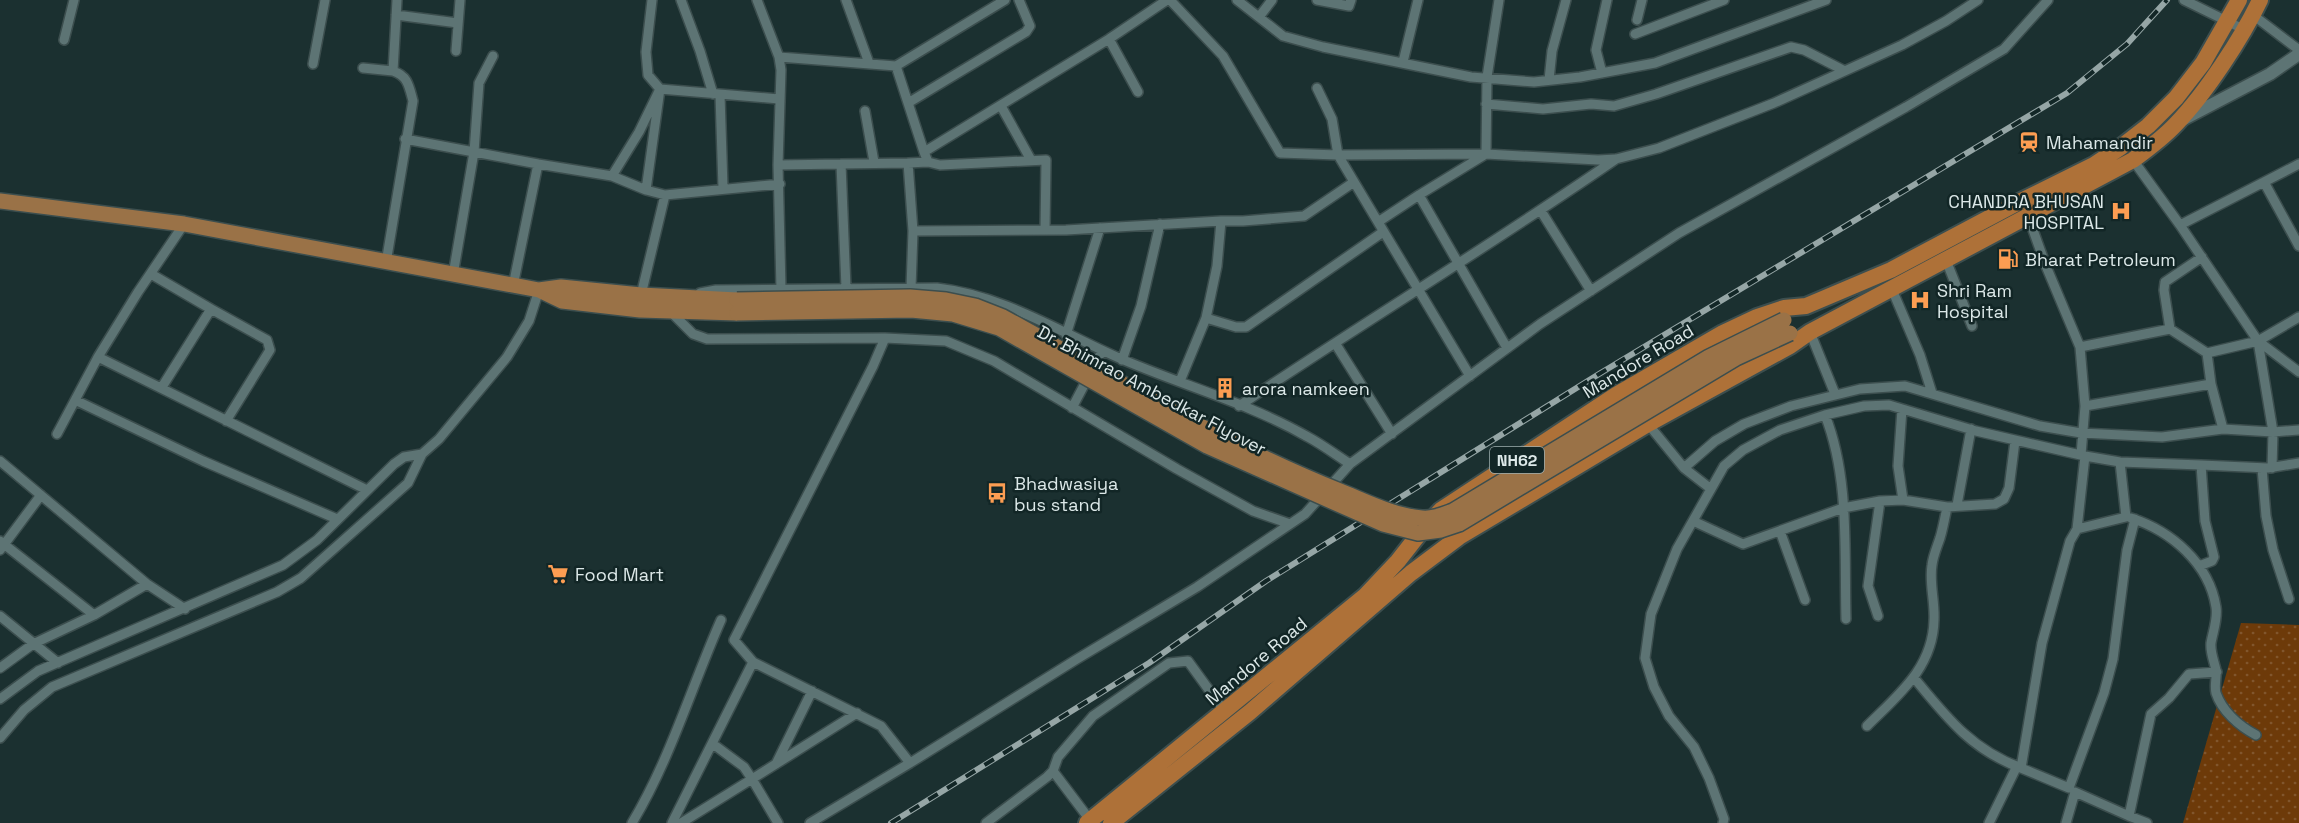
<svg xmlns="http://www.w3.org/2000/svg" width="2299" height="823" viewBox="0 0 2299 823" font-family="'Space Grotesk',sans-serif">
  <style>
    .grass { fill: url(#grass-dots) }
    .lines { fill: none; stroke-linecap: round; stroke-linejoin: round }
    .minor-casing { stroke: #3c4e4e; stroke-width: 12 }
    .tertiary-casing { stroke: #3c4e4e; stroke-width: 15 }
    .primary-casing { stroke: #3c4e4e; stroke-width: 18 }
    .trunk-casing { stroke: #3c4e4e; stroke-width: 20 }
    .minor { stroke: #5d7474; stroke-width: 9 }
    .tertiary { stroke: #5d7474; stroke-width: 12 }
    .primary { stroke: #9a7247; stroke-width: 15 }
    .trunk { stroke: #ae7138; stroke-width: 16 }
    .rail-casing { stroke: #96a6a6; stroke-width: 6 }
    .rail { stroke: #122626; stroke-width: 4; stroke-dasharray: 11; stroke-linecap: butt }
    .primary-bridge-casing { stroke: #3c4e4e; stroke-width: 18; stroke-linecap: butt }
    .primary-bridge { stroke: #9a7247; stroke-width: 15 }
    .labels { text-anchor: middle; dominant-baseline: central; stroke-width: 5; stroke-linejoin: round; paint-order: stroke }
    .shield { fill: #122626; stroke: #9faeae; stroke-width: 1.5 }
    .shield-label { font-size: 16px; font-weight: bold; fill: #dce8e8 }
    .poi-label { font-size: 18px; fill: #dce8e8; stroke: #122626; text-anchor: start }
    .street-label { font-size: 18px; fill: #dce8e8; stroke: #122626 }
  </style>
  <defs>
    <pattern id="grass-dots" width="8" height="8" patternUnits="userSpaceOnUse" patternTransform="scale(1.5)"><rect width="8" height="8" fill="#6d3a09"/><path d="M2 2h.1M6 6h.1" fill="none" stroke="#81562d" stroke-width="1.8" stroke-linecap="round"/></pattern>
  </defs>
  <rect width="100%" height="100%" fill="#1b3030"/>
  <path class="grass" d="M2241,623L2299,625V823H2183Z"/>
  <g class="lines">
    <g class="minor-casing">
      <path id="minor" d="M681,0L700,51L713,94
        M757,0L779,57
        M846,0L869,63
        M1170,0L1223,56L1280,153L1338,155L1332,119L1317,88
        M1237,0L1283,36L1323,47L1471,77L1534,82L1580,77L1655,63L1826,0
        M1317,0L1349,6L1351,0
        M2184,0L2245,30
        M396,15L458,23
        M2253,15L2299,50
        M1259,17L1272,0
        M1637,20L1642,0
        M1635,34L1724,0
        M1109,39L1138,92
        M64,40L74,0
        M456,51L460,0
        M1403,62L1418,0
        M313,64L325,0
        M896,66L924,152
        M363,68L393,71
        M1602,73L1596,50L1607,0
        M1549,80L1552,51L1566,0
        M720,95L723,188
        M779,99L660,89L646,190L665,195L780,184
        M908,103L1026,32L1030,26L1019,0
        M1486,104L1543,109L1591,104L1614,106L1656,94L1791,47L1804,50L1843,70
        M1001,106L1031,160
        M865,111L874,162
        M405,139L474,152L479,83L493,56
        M2133,160L2180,225L2258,341
        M928,162L908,163L913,231L1066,230L1221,221H1243L1304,216L1354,182
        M538,164L612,176
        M2299,164L2264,182L2299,246
        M778,165L781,70L779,57L896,66L1005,0
        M646,190L612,176L639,132L660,89L648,75L646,52L652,0
        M1419,195L1507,348
        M1541,211L1591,291
        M2028,216L2046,266L2080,347L2085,406L2081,455
        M1378,222L1338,155L1486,154L1487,77L1499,0
        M2180,225L2264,182
        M1045,230L1046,160L940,165L928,162L924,152L1109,39L1167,0
        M1946,260L1972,326
        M386,263L413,101C409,86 408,76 393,71L397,0
        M151,274L211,309
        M453,275L474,152L538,164L513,286
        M1891,287L1920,355L1932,393
        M846,288L841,164L908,163
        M911,288L913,231
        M781,289L778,165L841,164
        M700,293L716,290L937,288C1002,295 1060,332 1119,358C1181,385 1249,403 1308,437C1323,445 1336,455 1350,464
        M641,295L665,195
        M671,312L693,334L707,339L885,338L946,341L994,361L1177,469L1253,511L1290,524
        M1206,318L1217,266L1221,221
        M2170,329L2164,290L2165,282L2202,257
        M1810,332L1835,394
        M1066,335L1100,228
        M1335,343L1392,434
        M2080,347L2170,329L2207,353L2211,384L2223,429
        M2207,353L2258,341L2299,317
        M98,357L367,490
        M1122,360L1141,306L1160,224
        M1470,376L1378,222L1419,195L1486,154L1598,160L1616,159L1659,148L1774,103L1902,45L1946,21L1978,0
        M1180,381L1206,318L1236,327H1246L1383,232
        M162,387L211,309L267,340L270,350L226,421
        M77,401L203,461L337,519
        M1239,406C1364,322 1493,244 1616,159
        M2085,406L2211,384
        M1072,408L1102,351
        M1902,409L1898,466L1903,500
        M1825,415C1850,478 1844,552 1846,619
        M1648,424L1684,468
        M57,434L98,357L138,292L184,224
        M0,461L147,584L185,609
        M2262,468L2266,516L2273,550L2289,599
        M2272,468L2273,432L2299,430
        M1711,489L1684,468L1715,441L1744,424L1791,406L1860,389L1905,386L2040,426L2081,433L2162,437L2223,429L2273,432L2258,341L2299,372
        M1957,505L1971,429
        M2131,518C2171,531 2209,563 2216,607C2218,619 2213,631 2211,643C2210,652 2214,661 2216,670C2217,677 2214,685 2216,693C2222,711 2239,726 2256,735
        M1693,521L1743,544L1843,508L1880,501L1903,500L1947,507L1995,504L2004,499L2009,488L2015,441
        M2077,529L2085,456
        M1780,531L1805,600
        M0,541L94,615
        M0,550L41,495
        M2199,566L2212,561L2214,557L2205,521L2201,465L2268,468L2299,463
        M0,616L58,663
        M1878,616L1868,586L1880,501
        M753,662L734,640L873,366L885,338
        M0,668L33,644L94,615L147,584
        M1915,679C1947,718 1972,750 2021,768L2042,643L2070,541L2077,529L2126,517L2120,462
        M0,699L38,671L283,565L317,540L394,464L404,457L422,454
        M1867,726C1898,695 1933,668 1934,620C1935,601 1929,583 1932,565C1933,556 1937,547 1940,538C1943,528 1945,517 1947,507
        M0,738L24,710L52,687L277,592L301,578L408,483L422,454L439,439L507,357L529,321L539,290
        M713,744L744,767L752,779L857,713
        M776,764L812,691
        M2021,768L2069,788L2104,693L2113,659L2127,550L2135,519
        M1053,771L1090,820
        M632,823C670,760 691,688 721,620
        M672,823L753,662L881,726L910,763L1077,659L1197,587L1305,514L1350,464L1540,324L1679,233L1906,107L2004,49L2048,0
        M681,823L752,779L778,823
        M810,823L910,763
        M986,823L1047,777L1053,771L1058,757L1093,716L1169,663L1188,661L1225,712
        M1723,823L1724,819L1709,778L1694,747L1669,716L1654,687L1645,658L1651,614L1677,549L1724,466L1743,450L1780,430L1825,415L1864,406L1889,405L1976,431L2085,456L2120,462L2201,465
        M1989,823L2017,766
        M2066,823L2075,792L2129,816
        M2147,823L2129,816L2151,714L2169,698L2189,674L2217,672"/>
    </g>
    <g class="tertiary-casing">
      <path id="tertiary" d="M2184,119L2270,74L2299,54"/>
    </g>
    <g class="primary-casing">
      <path id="primary" d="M0,201L184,224L539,290L562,301L640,310L737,313
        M539,290L561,287L641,295L737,300"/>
    </g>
    <g class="trunk-casing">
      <path id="trunk" d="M1087,823L1365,596L1398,561L1423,529L1441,510L1616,395L1723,333L1757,317L1784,308L1806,306L1891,270L2017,203L2094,165L2121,147L2148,126L2176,98L2203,63L2239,0
        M1111,823L1250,712L1411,573L1459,537L1648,424L1790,346L1810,332L2133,160C2148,149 2163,138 2176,124C2205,94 2242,38 2260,0"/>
    </g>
    <use href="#minor" class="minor"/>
    <use href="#tertiary" class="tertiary"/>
    <use href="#primary" class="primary"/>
    <use href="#trunk" class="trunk"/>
    <g class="rail-casing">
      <path id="rail" d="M891,823L1149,663L1266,581L1599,374L2067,93L2127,44L2167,0"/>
    </g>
    <use href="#rail" class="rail"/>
    <g class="primary-bridge-casing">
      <path id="primary-bridge" d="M737,300L910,297L946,300L975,306L1003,317C1114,378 1222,444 1340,491C1365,501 1394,516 1422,518C1433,519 1442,515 1453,511L1709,357L1784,320
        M737,313L911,310L953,314L999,328L1207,446L1383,524L1418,533L1441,530L1459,524L1736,358L1790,333"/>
    </g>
    <use href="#primary-bridge" class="primary-bridge"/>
  </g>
  <defs>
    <g id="station-bare" transform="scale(1.62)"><path d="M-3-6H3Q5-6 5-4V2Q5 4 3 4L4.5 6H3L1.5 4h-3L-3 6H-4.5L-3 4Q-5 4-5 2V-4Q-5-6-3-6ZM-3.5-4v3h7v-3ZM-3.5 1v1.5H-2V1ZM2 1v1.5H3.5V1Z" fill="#fc9d52" stroke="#122626" stroke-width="2.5" paint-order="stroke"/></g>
    <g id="hospital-bare" transform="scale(1.62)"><path d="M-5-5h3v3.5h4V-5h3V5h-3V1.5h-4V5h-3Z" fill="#fc9d52" stroke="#122626" stroke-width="2.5" paint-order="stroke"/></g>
    <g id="fuel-bare" transform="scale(1.62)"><path d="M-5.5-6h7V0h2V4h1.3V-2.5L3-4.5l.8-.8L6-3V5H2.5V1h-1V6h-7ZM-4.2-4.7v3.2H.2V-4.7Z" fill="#fc9d52" stroke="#122626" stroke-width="2.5" paint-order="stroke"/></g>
    <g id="building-bare" transform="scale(1.62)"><path d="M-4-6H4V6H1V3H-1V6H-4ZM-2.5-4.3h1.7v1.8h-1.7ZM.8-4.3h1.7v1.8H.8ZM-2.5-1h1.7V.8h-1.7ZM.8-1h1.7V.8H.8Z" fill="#fc9d52" stroke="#122626" stroke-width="2.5" paint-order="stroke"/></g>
    <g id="bus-bare" transform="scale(1.62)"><path d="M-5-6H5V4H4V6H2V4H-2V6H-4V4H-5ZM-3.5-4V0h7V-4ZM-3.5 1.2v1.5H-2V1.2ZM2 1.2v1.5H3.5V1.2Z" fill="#fc9d52" stroke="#122626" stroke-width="2.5" paint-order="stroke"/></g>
    <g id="supermarket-bare" transform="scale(1.62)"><path d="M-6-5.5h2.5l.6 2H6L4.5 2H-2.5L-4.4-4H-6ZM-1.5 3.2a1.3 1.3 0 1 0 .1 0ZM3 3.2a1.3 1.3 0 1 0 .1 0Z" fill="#fc9d52" stroke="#122626" stroke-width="2.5" paint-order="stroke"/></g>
  </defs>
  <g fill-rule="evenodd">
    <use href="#station-bare" x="2029" y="142"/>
    <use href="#hospital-bare" x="2121" y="211"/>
    <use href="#fuel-bare" x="2008" y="259"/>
    <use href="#hospital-bare" x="1920" y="300"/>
    <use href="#building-bare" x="1225" y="388"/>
    <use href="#bus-bare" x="997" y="493"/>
    <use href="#supermarket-bare" x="558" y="574"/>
  </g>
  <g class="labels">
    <rect class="shield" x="1490" y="447" width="54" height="26" rx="4.5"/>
    <g class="shield-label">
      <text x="1517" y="460">NH62</text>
    </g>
    <g class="poi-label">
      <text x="2046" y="142">Mahamandir</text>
      <text x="2104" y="201" text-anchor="end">CHANDRA BHUSAN<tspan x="2104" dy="21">HOSPITAL</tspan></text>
      <text x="2025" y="259">Bharat Petroleum</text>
      <text x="1937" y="290">Shri Ram<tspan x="1937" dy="21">Hospital</tspan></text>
      <text x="1242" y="388">arora namkeen</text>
      <text x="1014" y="483">Bhadwasiya<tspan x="1014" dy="21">bus stand</tspan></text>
      <text x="575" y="574">Food Mart</text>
    </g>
    <g class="street-label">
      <text transform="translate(1638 361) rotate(-31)">Mandore Road</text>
      <text transform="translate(1152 390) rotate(28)">Dr. Bhimrao Ambedkar Flyover</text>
      <text transform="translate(1256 661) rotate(-40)">Mandore Road</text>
    </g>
  </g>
</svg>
